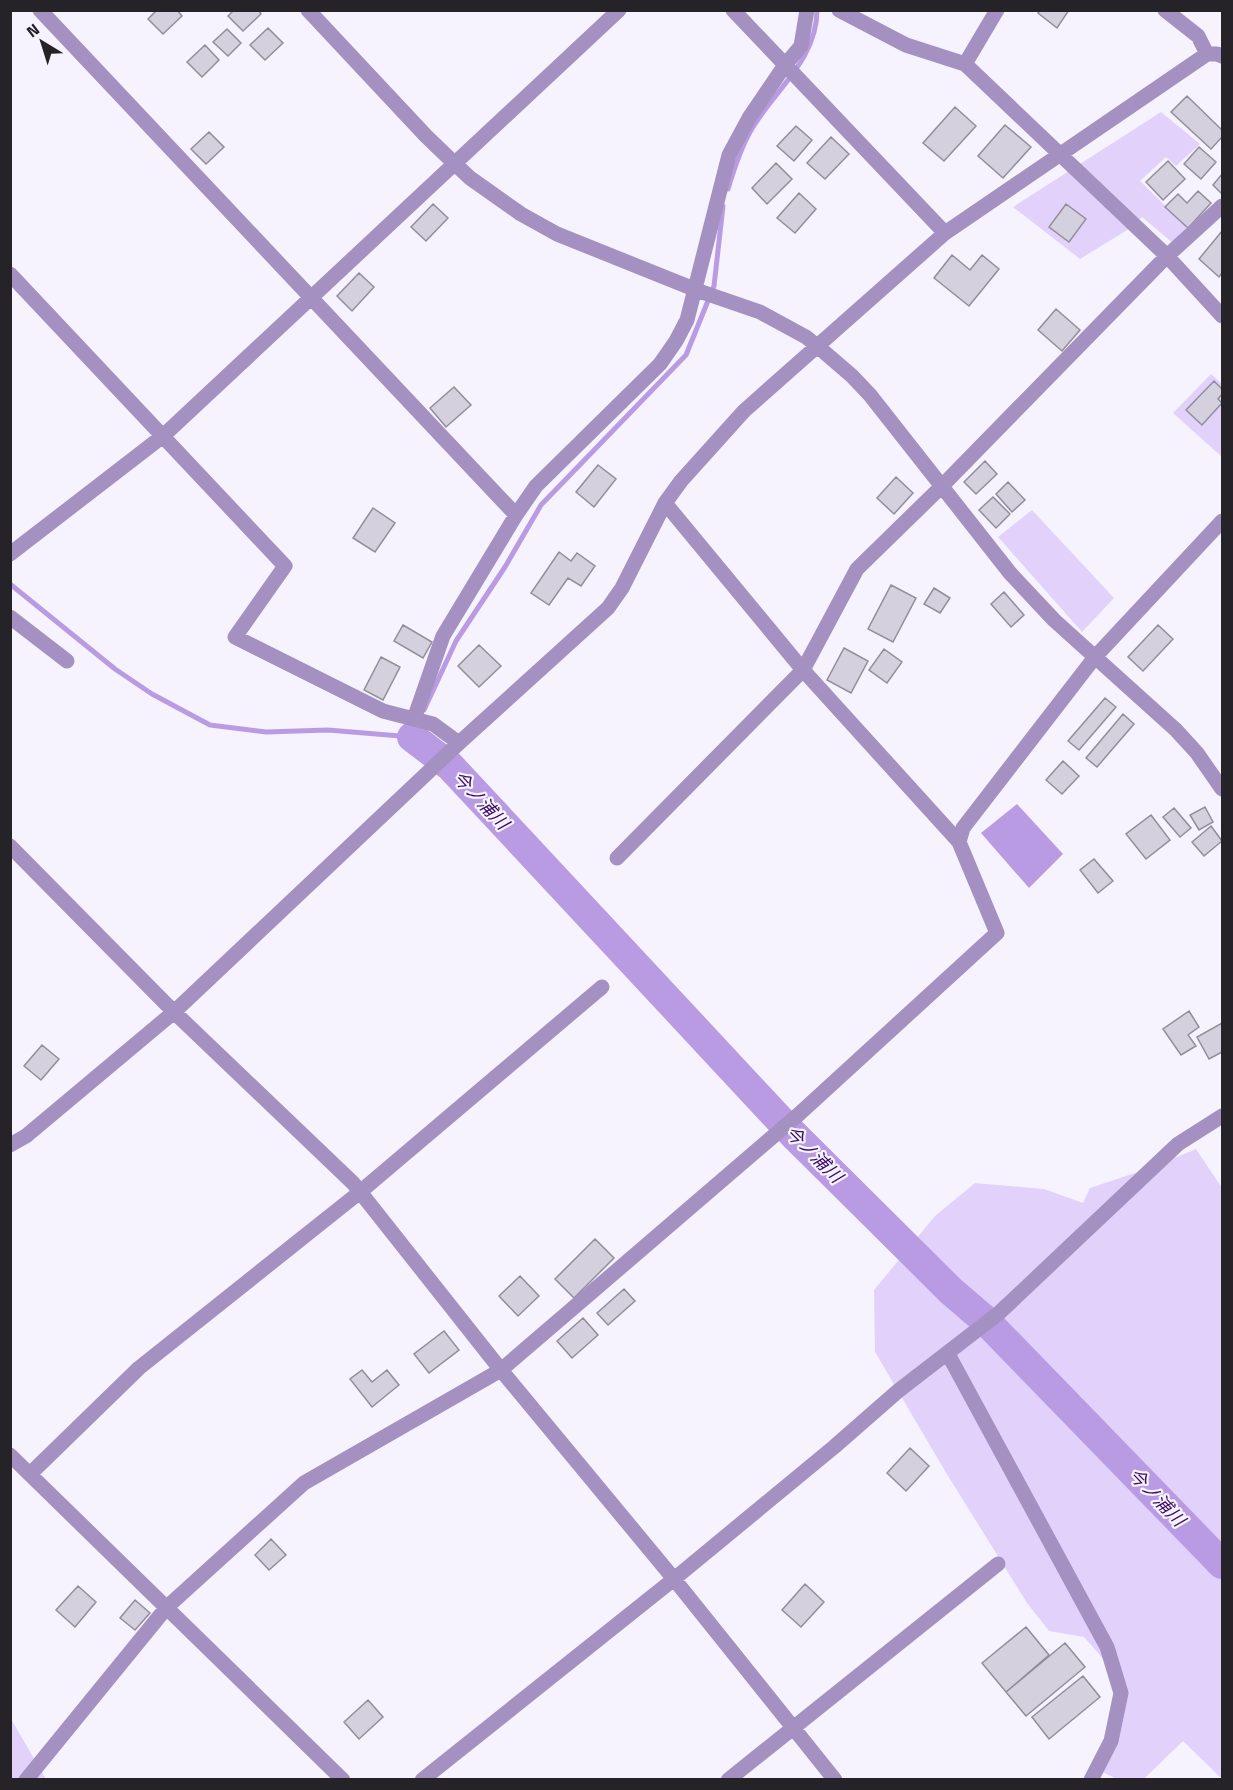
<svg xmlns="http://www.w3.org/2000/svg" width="1233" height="1790" viewBox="0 0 1233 1790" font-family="'Titillium Web','Noto Sans JP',sans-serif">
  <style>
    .green { fill: #e2d2fb }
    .water { fill: #b99be3 }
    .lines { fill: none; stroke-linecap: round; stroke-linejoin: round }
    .stream { stroke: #b99be3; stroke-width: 5 }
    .river { stroke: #b99be3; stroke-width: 30 }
    .building { fill: #d5d0dd; stroke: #928d9a; stroke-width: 1.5 }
    .minor { stroke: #a590c2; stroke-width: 15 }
    .labels { text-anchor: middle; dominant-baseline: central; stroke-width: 4.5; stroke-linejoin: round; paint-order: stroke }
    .water-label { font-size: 18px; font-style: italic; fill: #3b0c62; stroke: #f7f3fe }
  </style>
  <rect width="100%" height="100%" fill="#f7f3fe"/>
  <path class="green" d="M1161,112L1200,144L1176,166L1166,157L1140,181L1188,228L1174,244L1142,217L1132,227L1080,259L1013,207Z
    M1211,374L1222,384V457L1173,413Z
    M1032,510L1114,598L1082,632L998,537Z
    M1196,1149L1222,1188V1779L1183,1741L1144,1779H1117L1096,1769L1126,1685L1084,1637L1049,1631L1027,1603L945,1471L875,1352L874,1290L935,1216L975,1183L1044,1189L1083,1203L1090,1188L1153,1167Z
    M11,1719L46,1779H11Z"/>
  <path class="water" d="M1017,804L1063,854L1029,888L981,833Z"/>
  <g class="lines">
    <path class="stream" d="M728,189C734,169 740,150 750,132C772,92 817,61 817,10
      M10,584L115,669L152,694L210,725L266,732L328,730L412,737L419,722
      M424,710L456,641L505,567L541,505L686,355L714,286L723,206"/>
    <path class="river" d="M412,737L450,766L793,1134L951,1291L986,1321L1222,1564"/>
  </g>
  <path class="building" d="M157,10H177L182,16L163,34L148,19Z
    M234,10H258L261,14L243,31L228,16Z
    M1040,10H1069L1057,28L1038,13Z
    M268,28L283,43L265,60L250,45Z
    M227,29L241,43L228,56L213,42Z
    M205,45L219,60L202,77L187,62Z
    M1187,96L1222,130V137L1211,149L1171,112Z
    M955,107L976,126L944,161L923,143Z
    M1005,125L1031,147L1003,178L978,156Z
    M796,126L812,140L794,161L777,146Z
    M209,132L224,147L206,164L191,149Z
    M831,137L849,154L825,179L807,163Z
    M1199,147L1216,162L1201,179L1184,164Z
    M1168,161L1185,179L1163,200L1146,182Z
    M776,163L792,179L767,204L752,188Z
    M1222,174V194L1213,185Z
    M1198,191L1211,203L1188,228L1165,207L1178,194L1187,203Z
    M799,193L816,209L795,233L777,218Z
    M433,204L448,218L426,241L411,227Z
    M1066,204L1086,219L1069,242L1049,227Z
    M1222,231V273L1219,277L1199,259Z
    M952,255L970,270L982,255L999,269L969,306L934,278Z
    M359,273L374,287L352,311L337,296Z
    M1056,309L1080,330L1062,351L1038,330Z
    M1214,381L1222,389V394L1218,399L1222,403L1202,425L1186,410Z
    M454,387L471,405L446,427L430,408Z
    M985,461L997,474L976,494L964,482Z
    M598,465L616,479L594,507L576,492Z
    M896,477L913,493L894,514L877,498Z
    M1008,482L1025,500L1012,512L996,494Z
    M993,497L1010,514L996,528L979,510Z
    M373,508L395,523L375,552L353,538Z
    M559,552L571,561L577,553L595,566L581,586L568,578L549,605L531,593Z
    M891,585L916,598L893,642L868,629Z
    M934,588L950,598L940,613L924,604Z
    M1004,592L1024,615L1011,627L991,604Z
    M403,625L432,642L423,658L394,641Z
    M1158,625L1173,639L1143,671L1128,657Z
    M479,645L501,666L479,687L458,666Z
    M844,648L868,661L851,693L827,680Z
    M884,649L902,662L887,683L869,670Z
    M381,657L400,667L383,700L364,690Z
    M1105,698L1116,707L1079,750L1068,741Z
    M1123,714L1134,724L1097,767L1086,758Z
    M1063,761L1079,776L1062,794L1046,780Z
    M1205,807L1213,822L1199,830L1190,815Z
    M1174,808L1191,828L1180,837L1163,817Z
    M1151,815L1170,840L1146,859L1126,834Z
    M1211,826L1222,841L1204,856L1192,842Z
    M1094,859L1113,881L1098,893L1080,870Z
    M1189,1011L1199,1027L1188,1035L1196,1046L1181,1055L1163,1029Z
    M1222,1023V1052L1209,1059L1197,1037Z
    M42,1045L59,1059L41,1080L24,1066Z
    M595,1239L614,1258L574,1298L555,1279Z
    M520,1276L539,1296L518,1316L499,1296Z
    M624,1289L635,1301L608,1325L597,1313Z
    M583,1318L598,1335L572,1358L557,1341Z
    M444,1331L459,1350L429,1373L414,1354Z
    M362,1370L372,1382L387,1370L399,1385L372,1407L350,1379Z
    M910,1448L929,1466L906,1491L887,1473Z
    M271,1539L286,1555L269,1570L255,1555Z
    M805,1584L824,1602L801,1627L782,1610Z
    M78,1586L96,1602L75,1627L56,1610Z
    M135,1600L150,1613L135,1630L120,1618Z
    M1026,1627L1049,1655L1006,1692L982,1663Z
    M1065,1643L1085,1667L1026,1716L1006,1692Z
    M1083,1676L1100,1697L1049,1739L1032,1717Z
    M368,1700L383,1717L359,1739L344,1722Z"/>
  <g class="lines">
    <path class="minor" d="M40,10L516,515
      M308,10L426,136L453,162L470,178L521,214L557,234L699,291L760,312L806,337L816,345L852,376L870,395L1010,573L1054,620L1176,730L1197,753L1222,789
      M733,10L945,233
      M839,10L906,45L965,64L1167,256L1222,316
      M1165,10L1198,36L1207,54
      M965,64L997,10
      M10,274L285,566L235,637L383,711L433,724L459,743
      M665,503L803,670L959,842
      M10,554L163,436L619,10
      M10,617L67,661
      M414,719L443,636L516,515L536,486L660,364L676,341L687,320L729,155L749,118L785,65L801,46L807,10
      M10,846L174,1012L353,1183L501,1370L674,1579L835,1780
      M617,858L803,670L857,569L942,486L1167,256L1222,206
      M10,1145L26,1136L174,1012L459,743L608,608L622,588L665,503L681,481L744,411L945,233L1207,54H1217L1222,56
      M948,1354L1107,1647L1121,1693L1111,1741L1091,1780
      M10,1455L343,1780
      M30,1474L139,1368L360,1192L602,987
      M26,1780L167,1607L304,1483L501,1370L798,1115L997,933L959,842L963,828L1095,657L1222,521
      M422,1780L674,1579L834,1447L898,1391L999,1313L1178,1144L1222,1116
      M728,1780L998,1564"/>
  </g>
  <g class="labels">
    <g class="water-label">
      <text transform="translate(481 800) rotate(47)">今ノ浦川</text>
      <text transform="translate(814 1154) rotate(45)">今ノ浦川</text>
      <text transform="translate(1157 1497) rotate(46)">今ノ浦川</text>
    </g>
  </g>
  <rect width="1233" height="1790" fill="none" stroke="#252328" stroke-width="24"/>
  <g transform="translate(42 42) rotate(322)" stroke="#f7f3fe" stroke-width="4.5" paint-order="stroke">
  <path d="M0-4.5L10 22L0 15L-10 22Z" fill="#252328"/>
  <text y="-9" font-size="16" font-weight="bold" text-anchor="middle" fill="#252328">N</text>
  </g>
</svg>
